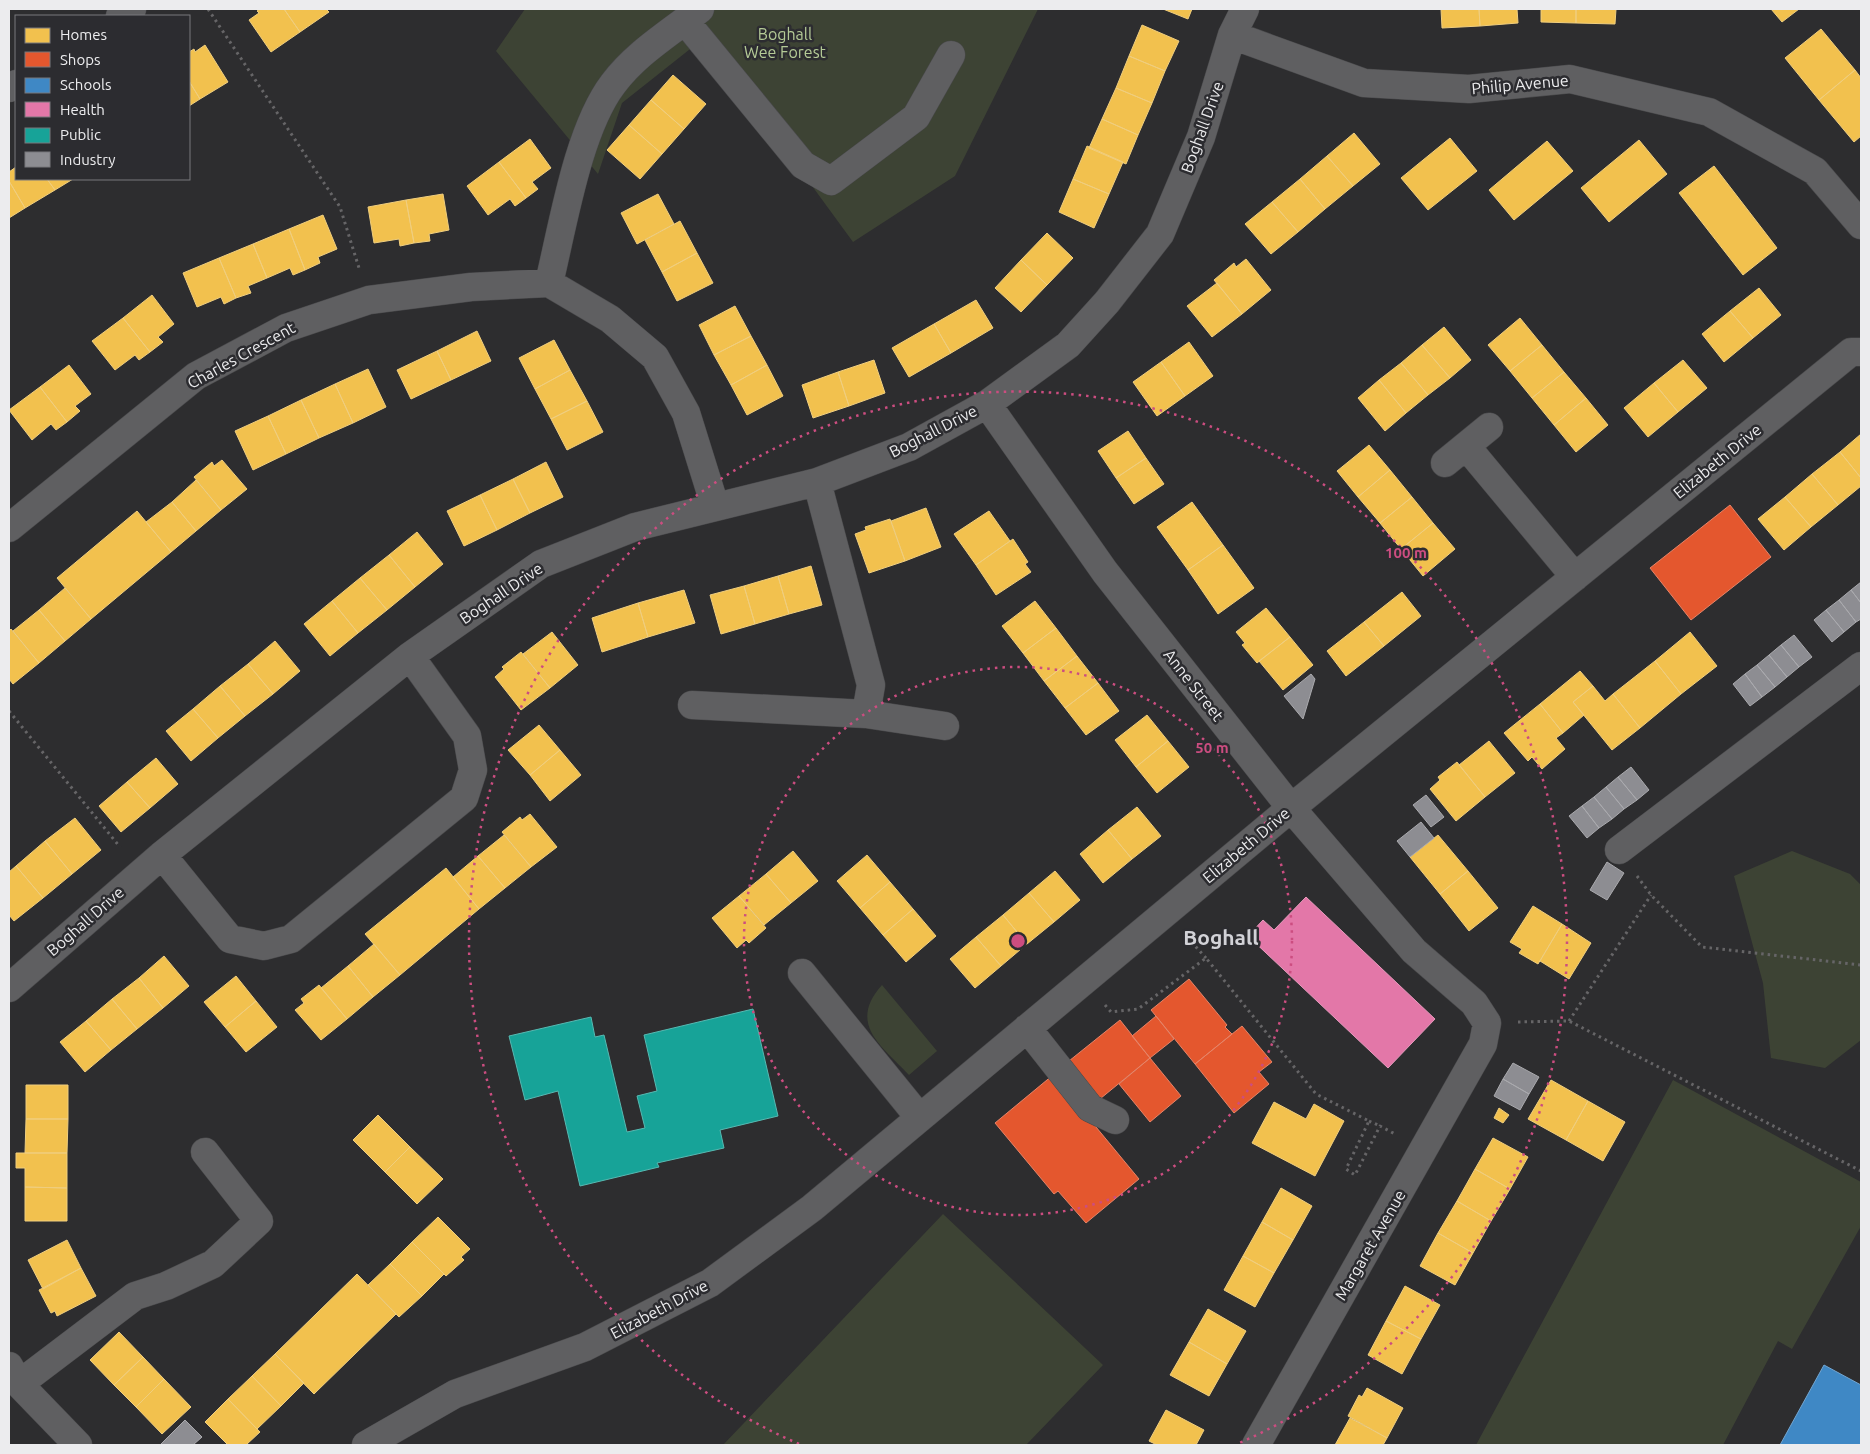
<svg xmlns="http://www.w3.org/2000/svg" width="1870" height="1454" viewBox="0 0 1870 1454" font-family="Ubuntu,sans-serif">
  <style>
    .green { fill: #3d4334 }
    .homes { fill: #f2c14e; stroke: #f0ce7e }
    .shops { fill: #e4572e; stroke: #e68468 }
    .schools { fill: #3f88c5; stroke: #73a6d1 }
    .health { fill: #e377a8; stroke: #e69abd }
    .public { fill: #17a398; stroke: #57b9b2 }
    .industry { fill: #8d8d92; stroke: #aaaaae }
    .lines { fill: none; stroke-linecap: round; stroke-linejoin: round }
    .minor-casing { stroke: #49494b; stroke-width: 29 }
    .path { stroke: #666567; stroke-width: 3; stroke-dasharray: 2.5 4; stroke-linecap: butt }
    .minor { stroke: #5f5f61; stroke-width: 28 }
    .ring { fill: none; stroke: #cc4d80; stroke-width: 2.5; stroke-dasharray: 2.5 5 }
    .labels { text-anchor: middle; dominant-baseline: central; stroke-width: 5; stroke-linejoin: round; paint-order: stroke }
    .park-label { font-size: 16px; fill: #b4ca96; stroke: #2c2c30 }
    .street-label { font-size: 16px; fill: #ececee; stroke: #2c2c30 }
    .district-label { font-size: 21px; font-weight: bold; fill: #d2d2d7; stroke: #2c2c30 }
    .centre { fill: #cc4d80; stroke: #2c2c30; stroke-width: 2.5 }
    .ring-label { font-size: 15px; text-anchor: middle; font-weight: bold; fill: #cc4d80; stroke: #2c2c30; stroke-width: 5; stroke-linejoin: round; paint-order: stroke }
  </style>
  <rect width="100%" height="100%" fill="#2d2d2f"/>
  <path class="green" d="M525,9H1038L955,176L853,242L704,38L622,103L598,174L496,51Z
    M1792,851L1850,874L1861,885V1040L1825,1068L1771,1058L1763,983L1734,876Z
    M882,985L937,1051L909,1075C882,1046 847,1024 882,985Z
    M1673,1080L1861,1182V1226L1792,1349L1778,1341L1723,1445H1476Z
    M943,1214L1103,1365L1026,1445H723Z"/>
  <path class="homes" d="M260,9H284L300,32L271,52L249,20L259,13L257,11Z
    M284,9H326L329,12L300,32Z
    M1163,9H1192L1188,19Z
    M1441,9H1479L1480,26L1442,28Z
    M1479,9H1517L1518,23L1480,26Z
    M1541,9H1576V23L1541,22Z
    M1576,9H1616L1615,24L1576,23Z
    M1771,9H1799L1782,22Z
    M1142,25L1179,41L1165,71L1129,56Z
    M1821,29L1855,70L1819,100L1785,58Z
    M205,45L228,82L200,99L189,81V52L194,49L195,52Z
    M1129,56L1165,71L1152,103L1116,88Z
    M1855,70L1861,78V136L1854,142L1819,100Z
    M673,75L706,104L684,129L651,100Z
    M189,81L200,99L189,106Z
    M1116,88L1152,103L1138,135L1102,119Z
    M651,100L684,129L662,154L629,125Z
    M1102,119L1138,135L1126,164L1089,148Z
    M629,125L662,154L640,179L607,150Z
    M1354,133L1380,164L1353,186L1327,156Z
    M1450,138L1477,171L1428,210L1401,178Z
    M530,139L551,168L532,182L538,189L526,198L499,162Z
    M1639,140L1667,174L1609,222L1581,188Z
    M1547,141L1573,171L1514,220L1489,190Z
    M1087,146L1123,162L1109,194L1073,179Z
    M1327,156L1353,186L1325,209L1300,179Z
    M499,162L526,198L515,206L510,199L488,215L467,186Z
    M1714,166L1777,248L1743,275L1679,193Z
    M16,167V179H47L55,190L25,208L9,181V172Z
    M47,179H73L55,190Z
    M1073,179L1109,194L1094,228L1059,212Z
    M1300,179L1325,209L1298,232L1272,202Z
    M9,181L25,208L9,218Z
    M443,194L449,230L429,234L430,241L414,243L406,200Z
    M658,194L674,224L637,244L621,213Z
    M406,200L414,243L400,246L399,239L374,243L368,207Z
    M1272,202L1298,232L1271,254L1245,224Z
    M323,215L337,249L318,257L320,263L305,270L289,229Z
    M680,221L697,253L662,272L645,240Z
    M289,229L305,270L293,275L290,268L267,278L253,244Z
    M1047,233L1073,258L1047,285L1021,260Z
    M253,244L267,278L248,286L251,293L236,298L219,258Z
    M697,253L713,283L677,301L662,272Z
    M219,258L236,298L224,304L221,297L197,307L183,273Z
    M1246,259L1271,290L1242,314L1214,280L1234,263L1236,267Z
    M1021,260L1047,285L1021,312L995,288Z
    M1217,283L1242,314L1212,337L1187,306Z
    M1759,288L1781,315L1753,338L1730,311Z
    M152,295L174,324L158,337L163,342L150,352L123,318Z
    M976,300L993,328L951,353L934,324Z
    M735,306L751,336L714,355L699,325Z
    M1730,311L1753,338L1724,362L1702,334Z
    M123,318L150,352L139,360L135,355L115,370L92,341Z
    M1520,318L1542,345L1510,371L1488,345Z
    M934,324L951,353L909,377L892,348Z
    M1444,327L1471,360L1450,378L1422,345Z
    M477,331L491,361L451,380L437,351Z
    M751,336L767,365L731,385L714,355Z
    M554,340L570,370L535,389L519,358Z
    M1189,342L1213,376L1185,396L1161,362Z
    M1422,345L1450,378L1428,395L1401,363Z
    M1542,345L1564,372L1532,398L1510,371Z
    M437,351L451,380L411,399L397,370Z
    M874,360L885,393L849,406L838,372Z
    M1683,360L1707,388L1678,412L1654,383Z
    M1161,362L1185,396L1157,416L1133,382Z
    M1401,363L1428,395L1406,413L1379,380Z
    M69,365L91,394L75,406L80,411L67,422L40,387Z
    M767,365L783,396L747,415L731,385Z
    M368,369L386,407L353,423L335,384Z
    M570,370L587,401L551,419L535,389Z
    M838,372L849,406L813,418L802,385Z
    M1564,372L1586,398L1554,425L1532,398Z
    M1379,380L1406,413L1385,431L1358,398Z
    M1654,383L1678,412L1648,437L1624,408Z
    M335,384L353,423L319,438L301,400Z
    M40,387L67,422L56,430L51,424L32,440L9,410Z
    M1586,398L1608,425L1576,452L1554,425Z
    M301,400L319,438L286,454L268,416Z
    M587,401L603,432L567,450L551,419Z
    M268,416L286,454L253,470L235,431Z
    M1128,431L1146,458L1116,478L1098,451Z
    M1861,434V478L1840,452Z
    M1369,445L1390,470L1358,497L1337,471Z
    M1840,452L1861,478V486L1838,505L1812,474Z
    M1146,458L1164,484L1134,504L1116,478Z
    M222,460L247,489L221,510L194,477L212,462L214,466Z
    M546,462L563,497L530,513L513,479Z
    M1390,470L1412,497L1380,523L1358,497Z
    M1812,474L1838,505L1811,527L1785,497Z
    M513,479L530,513L497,530L480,495Z
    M196,480L221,510L196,531L172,502Z
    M480,495L497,530L464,546L447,511Z
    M1412,497L1433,523L1401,549L1380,523Z
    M1785,497L1811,527L1784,550L1758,519Z
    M172,502L196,531L171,552L146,522Z
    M1192,502L1223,545L1188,570L1157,527Z
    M926,508L941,547L905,561L891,521Z
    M137,511L171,552L91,619L57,578Z
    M989,511L1010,541L976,565L954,534Z
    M890,519L905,561L869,573L855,534L866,530L865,527Z
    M1433,523L1455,549L1423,576L1401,549Z
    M417,532L443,564L415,587L389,555Z
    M1013,539L1028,562L1025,564L1031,572L996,595L976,565Z
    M1223,545L1254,588L1218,614L1188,570Z
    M389,555L415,587L387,610L360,578Z
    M811,566L822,605L789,614L778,576Z
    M778,576L789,614L755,624L744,586Z
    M360,578L387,610L358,633L332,601Z
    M744,586L755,624L721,634L710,595Z
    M65,588L91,619L65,641L39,610Z
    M684,590L695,623L648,637L638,603Z
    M1402,592L1421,616L1384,646L1364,622Z
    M332,601L358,633L330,656L304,624Z
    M1035,601L1056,628L1023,653L1002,626Z
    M638,603L648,637L602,652L592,618Z
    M1266,608L1290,637L1257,663L1242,645L1245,643L1236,632Z
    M39,610L65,641L39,663L13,631Z
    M1364,622L1384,646L1346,676L1327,651Z
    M1056,628L1077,656L1044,681L1023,653Z
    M11,629L39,663L13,684L9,679V631Z
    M552,632L578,665L550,688L523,654Z
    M1690,632L1717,666L1681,694L1655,661Z
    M1290,637L1313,665L1283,690L1259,661Z
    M275,641L300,671L273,694L248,664Z
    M521,652L550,688L521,710L495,677L504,669L502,667Z
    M1077,656L1098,683L1065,708L1044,681Z
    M1655,661L1681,694L1640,728L1613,694Z
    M248,664L273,694L245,716L220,686Z
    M1580,671L1593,686L1573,702L1584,715L1563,733L1540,704Z
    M1098,683L1119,711L1086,735L1065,708Z
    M220,686L245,716L218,738L193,709Z
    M1593,686L1605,701L1613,694L1640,728L1612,750L1573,702Z
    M1540,704L1563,733L1556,738L1565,749L1542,769L1532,757L1528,761L1504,733Z
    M193,709L218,738L191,761L166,731Z
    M1147,715L1168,741L1136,767L1115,740Z
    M539,725L560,750L530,775L508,750Z
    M1168,741L1189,767L1157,793L1136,767Z
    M1489,741L1515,773L1485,797L1459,765Z
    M560,750L581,775L550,801L530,775Z
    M156,758L178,784L150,808L127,782Z
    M1457,762L1485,797L1456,821L1430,789L1440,780L1438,777Z
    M127,782L150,808L121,832L99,806Z
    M1137,807L1161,836L1132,859L1108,830Z
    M530,814L557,847L531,867L502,832L520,817L522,820Z
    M75,818L101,850L72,874L45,841Z
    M1108,830L1132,859L1103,883L1080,854Z
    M504,835L531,867L505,888L478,856Z
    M1438,835L1468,871L1440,894L1410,857Z
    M45,841L72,874L43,898L16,866Z
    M793,851L818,881L791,903L766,874Z
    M867,855L890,882L860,908L837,881Z
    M478,856L505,888L479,909L453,877Z
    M16,866L43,898L14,921L9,915V872Z
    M446,868L479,909L400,975L365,934Z
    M1055,871L1080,900L1054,922L1029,893Z
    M1468,871L1498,908L1469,931L1440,894Z
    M766,874L791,903L764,925L739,896Z
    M890,882L913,909L883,935L860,908Z
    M1029,893L1054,922L1027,944L1003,915Z
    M739,896L766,928L749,943L746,940L737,948L712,918Z
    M1533,906L1562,924L1538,964L1519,953L1522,949L1510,942Z
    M913,909L936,936L906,962L883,935Z
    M1003,915L1027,944L1001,966L976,937Z
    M1562,924L1591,943L1569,979L1540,961Z
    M976,937L1001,966L975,988L950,959Z
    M374,944L400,975L373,997L348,966Z
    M164,956L189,986L163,1008L139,978Z
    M348,966L373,997L347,1019L321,988Z
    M236,976L256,1001L225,1027L204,1002Z
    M139,978L163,1008L137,1029L112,999Z
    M319,985L347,1019L321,1040L295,1010L304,1003L301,999Z
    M112,999L137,1029L111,1050L86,1021Z
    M256,1001L277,1027L246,1052L225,1027Z
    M86,1021L111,1050L85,1072L60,1042Z
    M1551,1080L1588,1101L1566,1140L1528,1119Z
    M26,1085H68V1119H26Z
    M1588,1101L1625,1122L1603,1161L1566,1140Z
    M1274,1102L1306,1119L1314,1104L1344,1121L1315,1176L1252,1143Z
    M1499,1108L1509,1115L1503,1123L1494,1118Z
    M378,1115L410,1147L385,1172L353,1140Z
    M26,1119H68L67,1153H25Z
    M1493,1138L1528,1157L1510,1189L1475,1169Z
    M410,1147L443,1179L417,1204L385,1172Z
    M16,1153H67V1188L25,1187V1168H16Z
    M1475,1169L1510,1189L1491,1221L1457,1201Z
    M25,1187L67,1188V1221H25Z
    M1281,1188L1312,1206L1293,1240L1262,1222Z
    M1457,1201L1491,1221L1473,1253L1438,1233Z
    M438,1217L470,1249L461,1257L464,1260L446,1276L412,1242Z
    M1262,1222L1293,1240L1274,1273L1243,1256Z
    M1438,1233L1473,1253L1455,1285L1420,1266Z
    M67,1240L81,1268L43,1289L28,1260Z
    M412,1242L444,1274L422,1296L390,1264Z
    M1243,1256L1274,1273L1255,1307L1224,1290Z
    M390,1264L422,1296L399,1317L368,1285Z
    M81,1268L96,1296L57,1316L55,1311L51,1313L39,1290Z
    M357,1274L396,1314L314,1394L275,1354Z
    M1405,1286L1440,1305L1421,1339L1386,1321Z
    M1208,1309L1246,1331L1227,1364L1189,1342Z
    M1386,1321L1421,1339L1402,1374L1368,1355Z
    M119,1332L143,1357L114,1385L90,1360Z
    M1189,1342L1227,1364L1209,1396L1170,1375Z
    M275,1354L304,1383L281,1406L252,1376Z
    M143,1357L164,1379L136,1407L114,1385Z
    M252,1376L281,1406L257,1429L228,1399Z
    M164,1379L191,1407L162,1434L136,1407Z
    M1367,1388L1403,1408L1387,1438L1348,1416L1359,1395L1362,1397Z
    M228,1399L260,1432L246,1445H228L205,1422Z
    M1166,1410L1204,1430L1196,1445H1157L1149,1441Z
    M1350,1418L1387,1438L1383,1445H1335Z"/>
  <path class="shops" d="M1730,505L1771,557L1691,620L1650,568Z
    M1189,979L1227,1025L1225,1027L1232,1034L1195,1064L1151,1010Z
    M1156,1016L1174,1039L1150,1058L1132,1036Z
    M1120,1020L1150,1058L1095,1103L1064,1065Z
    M1242,1026L1272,1062L1259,1072L1269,1084L1234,1113L1195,1064Z
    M1150,1058L1181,1096L1150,1122L1119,1084Z
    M1053,1075L1139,1179L1086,1223L1058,1191L1054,1194L995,1123Z"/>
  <path class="schools" d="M1824,1365L1861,1385V1445H1780Z"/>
  <path class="health" d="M1306,897L1435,1019L1388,1068L1248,936L1263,920L1274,930Z"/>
  <path class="public" d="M753,1009L778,1116L720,1130L724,1148L657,1163L659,1167L580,1186L558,1091L525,1100L509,1036L591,1017L595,1037L604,1035L627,1132L645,1128L637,1096L657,1091L644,1035Z"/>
  <path class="industry" d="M1861,582V603L1851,590Z
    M1851,590L1861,603V619L1856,622L1839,600Z
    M1839,600L1856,622L1844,632L1826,610Z
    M1826,610L1844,632L1832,642L1814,620Z
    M1794,635L1812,657L1799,667L1781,645Z
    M1781,645L1799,667L1787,677L1769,655Z
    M1769,655L1787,677L1775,687L1757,665Z
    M1757,665L1775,687L1762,697L1745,674Z
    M1311,674L1315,679L1303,719L1284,696Z
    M1745,674L1762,697L1750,706L1733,684Z
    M1631,767L1649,790L1637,800L1618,777Z
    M1618,777L1637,800L1624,809L1606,787Z
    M1606,787L1624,809L1612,819L1594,797Z
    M1426,795L1444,817L1431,827L1413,805Z
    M1594,797L1612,819L1599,828L1582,806Z
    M1582,806L1599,828L1587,838L1569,816Z
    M1421,822L1434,838L1410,857L1397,841Z
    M1607,862L1624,873L1607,900L1590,890Z
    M1513,1063L1539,1077L1529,1094L1503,1079Z
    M1503,1079L1529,1094L1520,1110L1494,1096Z
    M185,1420L202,1437L193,1445H160Z"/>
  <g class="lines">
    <g class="minor-casing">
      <path id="minor" d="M120,16L132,9
        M685,21L803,165L831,181L916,117L951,55
        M1232,35L1364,83L1469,89L1570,79L1709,112L1815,171L1861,225
        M9,88L16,84
        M549,283C563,225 578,130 613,84C636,53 670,33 700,9
        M987,404L1105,572L1291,808L1414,951L1474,1003L1487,1023L1483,1044L1256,1445
        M1466,446L1575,577
        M1445,463L1489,427
        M9,528L196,376L286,328L369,300L471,287L549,283L610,319L655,357L686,413L715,506
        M692,705L866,714L871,685L817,482
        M866,714L945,726
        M1619,850L1861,666
        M162,855L230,939L264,946L291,939L464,798L473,770L467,736L410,656
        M802,973L919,1117
        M9,988L162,855L410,656L541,564L635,527L817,482L909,447L987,404L1068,345L1107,302L1160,234L1201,137L1232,35L1245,9
        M1027,1028L1090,1108L1115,1120
        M9,1366L19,1384L78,1445
        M19,1384L135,1296L166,1286L213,1264L259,1221L205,1152
        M366,1445L455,1394L585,1347L710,1283L812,1208L1291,808L1851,352H1861"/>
    </g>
    <path class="path" d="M208,9L340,207L359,268
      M9,711L120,847
      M1637,876L1651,895L1702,947L1861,965
      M1187,937L1206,958
      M1105,1005L1111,1012L1138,1009L1206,958L1316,1094L1369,1121L1346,1169L1355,1175L1380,1126L1395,1134
      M1569,1021L1651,895
      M1518,1022L1569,1021L1861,1171
      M1369,1121L1380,1126"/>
    <use href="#minor" class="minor"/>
  </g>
  <g class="ring">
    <circle cx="1018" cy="941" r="274"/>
    <path d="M799 1444A549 549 0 1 1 1237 1444"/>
  </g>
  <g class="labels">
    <g class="park-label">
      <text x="785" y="34">Boghall<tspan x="785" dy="18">Wee Forest</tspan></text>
    </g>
    <g class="street-label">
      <text transform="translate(1520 84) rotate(-5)">Philip Avenue</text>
      <text transform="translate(1202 127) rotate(-70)">Boghall Drive</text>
      <text transform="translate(241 355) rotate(-29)">Charles Crescent</text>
      <text transform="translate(933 431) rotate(-27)">Boghall Drive</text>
      <text transform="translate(1717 461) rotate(-39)">Elizabeth Drive</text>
      <text transform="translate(501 593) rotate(-34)">Boghall Drive</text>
      <text transform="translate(1194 685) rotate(52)">Anne Street</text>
      <text transform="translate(1246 845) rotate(-40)">Elizabeth Drive</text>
      <text transform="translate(85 921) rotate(-41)">Boghall Drive</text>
      <text transform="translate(1370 1245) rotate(-60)">Margaret Avenue</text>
      <text transform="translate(659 1309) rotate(-28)">Elizabeth Drive</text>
    </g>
    <g class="district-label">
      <text x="1221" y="937">Boghall</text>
    </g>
  </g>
  <circle cx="1018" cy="941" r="8" class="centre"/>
  <g class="ring-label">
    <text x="1406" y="558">100 m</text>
    <text x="1212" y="753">50 m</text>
  </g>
  <rect width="1870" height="1454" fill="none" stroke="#ececee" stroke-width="20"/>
  <rect x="15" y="15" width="175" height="165" fill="#2c2c30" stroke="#79797c"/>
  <rect x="25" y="28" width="25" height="15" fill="#f2c14e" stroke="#79797c"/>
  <text x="60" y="40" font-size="15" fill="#ececee">Homes</text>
  <rect x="25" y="52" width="25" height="15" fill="#e4572e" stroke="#79797c"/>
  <text x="60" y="65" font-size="15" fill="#ececee">Shops</text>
  <rect x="25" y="78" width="25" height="15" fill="#3f88c5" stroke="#79797c"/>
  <text x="60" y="90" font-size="15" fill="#ececee">Schools</text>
  <rect x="25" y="102" width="25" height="15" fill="#e377a8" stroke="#79797c"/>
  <text x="60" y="115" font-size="15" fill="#ececee">Health</text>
  <rect x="25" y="128" width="25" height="15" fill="#17a398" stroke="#79797c"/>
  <text x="60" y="140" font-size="15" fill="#ececee">Public</text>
  <rect x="25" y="152" width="25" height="15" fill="#8d8d92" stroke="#79797c"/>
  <text x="60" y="165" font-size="15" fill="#ececee">Industry</text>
</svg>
